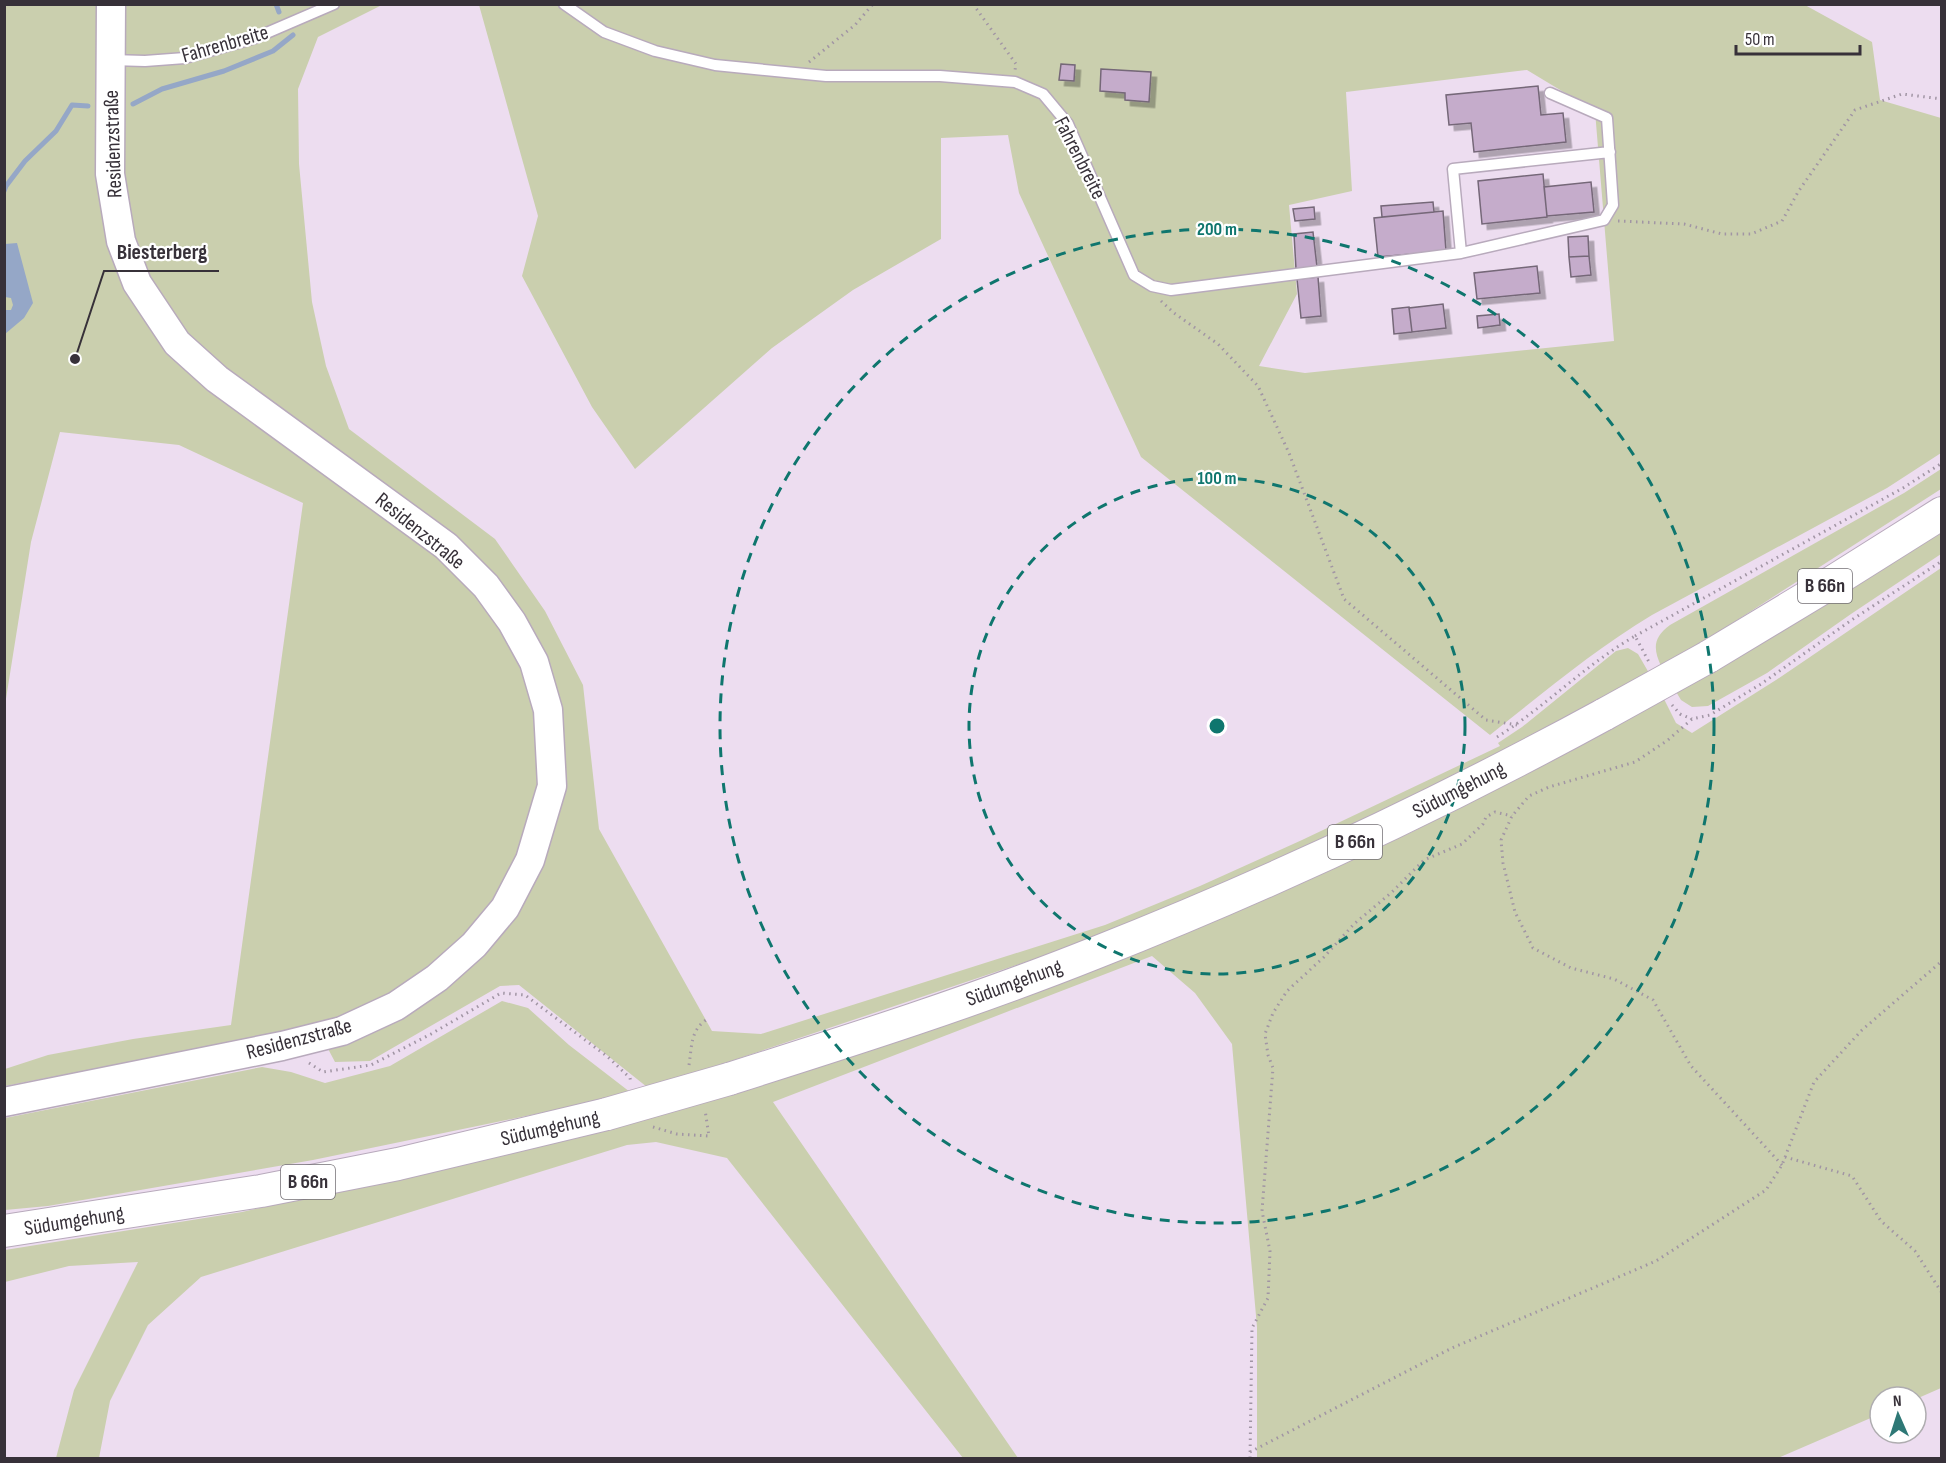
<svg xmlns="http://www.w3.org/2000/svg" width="1946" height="1463" viewBox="0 0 1946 1463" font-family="'Sofia Sans Condensed',sans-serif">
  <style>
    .green { fill: #cacfae; fill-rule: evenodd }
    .water { fill: #95a7c7 }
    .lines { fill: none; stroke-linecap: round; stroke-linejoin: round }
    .stream { stroke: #95a7c7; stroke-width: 5 }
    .building { fill: #c5accb; stroke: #756778; stroke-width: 1.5; filter: url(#shadow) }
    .service-casing { stroke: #b8aabc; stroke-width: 13 }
    .secondary-casing { stroke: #b8aabc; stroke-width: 31 }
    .primary-casing { stroke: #b8aabc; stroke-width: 34 }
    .path { stroke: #a195a4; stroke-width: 3; stroke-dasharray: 1.5 4.5; stroke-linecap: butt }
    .service { stroke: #fff; stroke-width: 10 }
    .secondary { stroke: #fff; stroke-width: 28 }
    .primary { stroke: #fff; stroke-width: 32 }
    .primary-bridge-casing { stroke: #b8aabc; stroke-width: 34; stroke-linecap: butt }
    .primary-bridge { stroke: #fff; stroke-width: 32 }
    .ring { fill: none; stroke: #0f766e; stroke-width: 3; stroke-dasharray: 10 8 }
    .labels { text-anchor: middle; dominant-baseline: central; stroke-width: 4.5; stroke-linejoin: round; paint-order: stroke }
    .shield { fill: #fff; stroke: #736f74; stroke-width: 1.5 }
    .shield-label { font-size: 20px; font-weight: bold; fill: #373139 }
    .street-label { font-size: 21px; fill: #373139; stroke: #fff }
    .centre { fill: #0f766e; stroke: #fff; stroke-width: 3 }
    .ring-label { font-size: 18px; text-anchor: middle; font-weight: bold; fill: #0f766e; stroke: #fff; stroke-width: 4.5; stroke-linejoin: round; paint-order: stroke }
    .leader { fill: none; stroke: #373139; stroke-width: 2 }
    .callout-dot { fill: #373139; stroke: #fff; stroke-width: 2 }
    .callout-label { font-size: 22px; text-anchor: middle; font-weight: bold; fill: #373139; stroke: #fff; stroke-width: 4.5; stroke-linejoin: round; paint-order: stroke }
  </style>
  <defs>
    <filter id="shadow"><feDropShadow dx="5.5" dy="5.5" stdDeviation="0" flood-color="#0004"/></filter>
  </defs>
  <rect width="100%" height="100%" fill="#edddf0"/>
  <path class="green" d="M5,4L382,5L318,37L298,89L299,164L312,302L326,366L349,429L495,539L545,611L583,685L599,829L712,1031L761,1034L1105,925L1200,886L1302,840L1500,746L1498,743L1522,727L1616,651L1628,648L1638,654L1649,673L1487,763L1266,869L1106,935L725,1063L647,1087L519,985L500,986L370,1061L335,1062L316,1026L5,1086V1069L48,1055L133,1039L231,1025L303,503L179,445L60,432L31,542L5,705Z
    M479,5H1805L1872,42L1880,100L1941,118V453L1887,488L1652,615C1594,650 1543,693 1490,735L1141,457L1019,193L1008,135L941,138V239L853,290L772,348L635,469L592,407L522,276L538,216ZM1527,70L1595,111L1614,341L1305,373L1259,366L1297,294L1289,205L1352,191L1346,92Z
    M1941,469V489L1700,644L1661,666C1653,648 1653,638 1670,625L1904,493Z
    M1941,531V554L1851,614L1767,673L1708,706L1692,707L1681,700L1675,690Z
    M1941,568V1388L1916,1399V1397H1880V1414L1778,1458H1257V1327L1232,1044L1195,993L1152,956L773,1102L1018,1458H963L727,1158L656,1142L627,1145L201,1277L148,1325L110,1401L99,1458H56L74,1390L138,1262L69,1266L5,1282V1250L242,1212L612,1129L733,1092L1277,891L1412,832L1664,699L1676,723L1692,733L1776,680Z
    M502,1001L528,1008L569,1045L630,1092L603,1100L313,1160L48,1206L5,1210V1118L262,1067L291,1072L325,1083L390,1066Z"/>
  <path class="water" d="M17,243L33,303L24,318L5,334V310H11L13,305L11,298L5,297V244Z"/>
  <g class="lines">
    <path class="stream" d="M276,4L279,12
      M133,104L162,89L224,71L273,51L293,35
      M4,191L6,186L25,161L56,131L72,105L88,106"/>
  </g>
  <path class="building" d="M1061,64L1075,65L1074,81L1059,80Z
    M1101,69L1151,72L1149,102L1125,100V93L1100,91Z
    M1538,86L1541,115L1563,113L1566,142L1474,152L1471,123L1449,125L1446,95Z
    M1543,174L1547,217L1482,224L1478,181Z
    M1591,182L1594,212L1547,216L1544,187Z
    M1433,202L1434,212L1382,217L1381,206Z
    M1314,207L1315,219L1295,221L1293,209Z
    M1443,211L1446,251L1378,257L1374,218Z
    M1313,232L1317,267L1296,269L1294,234Z
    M1588,236L1589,256L1569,257L1568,237Z
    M1589,256L1591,275L1571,277L1569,257Z
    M1537,266L1540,293L1477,299L1474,273Z
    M1318,277L1321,316L1301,318L1297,279Z
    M1443,304L1446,328L1412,332L1409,308Z
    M1409,307L1412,332L1394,334L1392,309Z
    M1499,314L1500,325L1478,328L1477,316Z"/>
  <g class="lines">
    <g class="service-casing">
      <path id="service" d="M564,4L604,32L655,51L715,65L826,76H940L1015,82L1043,94L1068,124L1134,275L1152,286L1171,290L1461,253L1604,220L1613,205L1607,118L1550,93
        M111,60L145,61L185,58L255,38L334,4
        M1461,253L1453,169L1610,152"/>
    </g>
    <g class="secondary-casing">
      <path id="secondary" d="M4,1102L282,1046L342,1031L396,1006L437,978L474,945L505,908L530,860L552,786L548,710L534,662L512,622L486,586L446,546L217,379L177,343L137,283L121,241L110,174L111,4"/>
    </g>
    <g class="primary-casing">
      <path id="primary" d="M1708,657L1834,581L1942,513
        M729,1079C852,1040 975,1001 1095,953C1270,884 1440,804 1605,714
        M4,1231L261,1191L398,1164L607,1114"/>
    </g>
    <path class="path" d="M973,4L1016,64L1015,70
      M809,62L855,25L873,4
      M1618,221L1684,224L1722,234H1751L1782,221L1798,192L1855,110L1902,94L1942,99
      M1161,301L1174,313L1218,344L1258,386L1289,453L1344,599L1486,720L1517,725
      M1635,636L1903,488L1942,463
      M1672,705L1680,714L1692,719
      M1497,737C1545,707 1585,665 1635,636L1649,662
      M309,1063L323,1072L371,1065L431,1034L501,993L525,995L608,1057L630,1078L631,1083
      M689,1065C692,1047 690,1031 706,1020
      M653,1127L677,1134L709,1136L705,1110
      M1785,1157L1852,1176L1881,1221L1915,1251L1942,1293
      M1782,1165L1691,1066L1653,1000L1614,979L1571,968L1533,948L1515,912L1503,863L1501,840L1512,816L1529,796L1549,787L1635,762L1668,740L1692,719L1710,715L1761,684L1853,619L1942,561
      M1250,1452L1452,1348L1656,1261L1766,1190L1782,1165L1814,1082L1862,1030L1942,961
      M1250,1458L1252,1328L1268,1298L1270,1251L1262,1211L1273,1068L1268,1055L1265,1034L1273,1013L1287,991L1324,957L1354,924L1392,892L1424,860L1462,844L1483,824L1486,817L1495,812L1512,816"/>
    <use href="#service" class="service"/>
    <use href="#secondary" class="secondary"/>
    <use href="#primary" class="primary"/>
    <g class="primary-bridge-casing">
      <path id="primary-bridge" d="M1605,714L1708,657
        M607,1114L729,1079"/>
    </g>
    <use href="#primary-bridge" class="primary-bridge"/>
  </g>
  <g class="ring">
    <circle cx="1217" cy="726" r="248"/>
    <circle cx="1217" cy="726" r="497"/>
  </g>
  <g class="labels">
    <g class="shield">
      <rect x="1798" y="569" width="54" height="34" rx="4.5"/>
      <rect x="1328" y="825" width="54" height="34" rx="4.5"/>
      <rect x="281" y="1165" width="54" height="34" rx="4.5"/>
    </g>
    <g class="shield-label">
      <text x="1825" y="586">B 66n</text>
      <text x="1355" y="842">B 66n</text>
      <text x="308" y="1182">B 66n</text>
    </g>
    <g class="street-label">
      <text transform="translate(225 44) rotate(-16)">Fahrenbreite</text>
      <text transform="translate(113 144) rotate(-92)">Residenzstraße</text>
      <text transform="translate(1080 158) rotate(63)">Fahrenbreite</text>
      <text transform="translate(420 531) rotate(39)">Residenzstraße</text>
      <text transform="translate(1459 790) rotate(-27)">Südumgehung</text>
      <text transform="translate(1014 983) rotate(-20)">Südumgehung</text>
      <text transform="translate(299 1039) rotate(-15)">Residenzstraße</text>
      <text transform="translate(550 1128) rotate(-13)">Südumgehung</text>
      <text transform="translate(74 1221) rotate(-9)">Südumgehung</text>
    </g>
  </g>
  <circle cx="1217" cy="726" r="9" class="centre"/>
  <g class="ring-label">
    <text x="1217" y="235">200 m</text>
    <text x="1217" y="484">100 m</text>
  </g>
  <path class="leader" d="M75 359L104 271H219"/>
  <circle class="callout-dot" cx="75" cy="359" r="6"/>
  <g class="callout-label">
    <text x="162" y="259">Biesterberg</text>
  </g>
  <rect width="1946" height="1463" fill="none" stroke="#373139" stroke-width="12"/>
  <g transform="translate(1898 1415) rotate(357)"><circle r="28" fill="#ffffff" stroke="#afadb0" stroke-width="1.5"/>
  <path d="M0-4.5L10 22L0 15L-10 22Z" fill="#2e7876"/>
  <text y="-9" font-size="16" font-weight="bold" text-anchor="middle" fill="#373139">N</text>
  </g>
  <path d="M1736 45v9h124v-9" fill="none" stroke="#373139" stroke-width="3"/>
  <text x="1745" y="45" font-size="18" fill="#373139" stroke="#ffffff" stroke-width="4.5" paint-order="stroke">50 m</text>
</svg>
